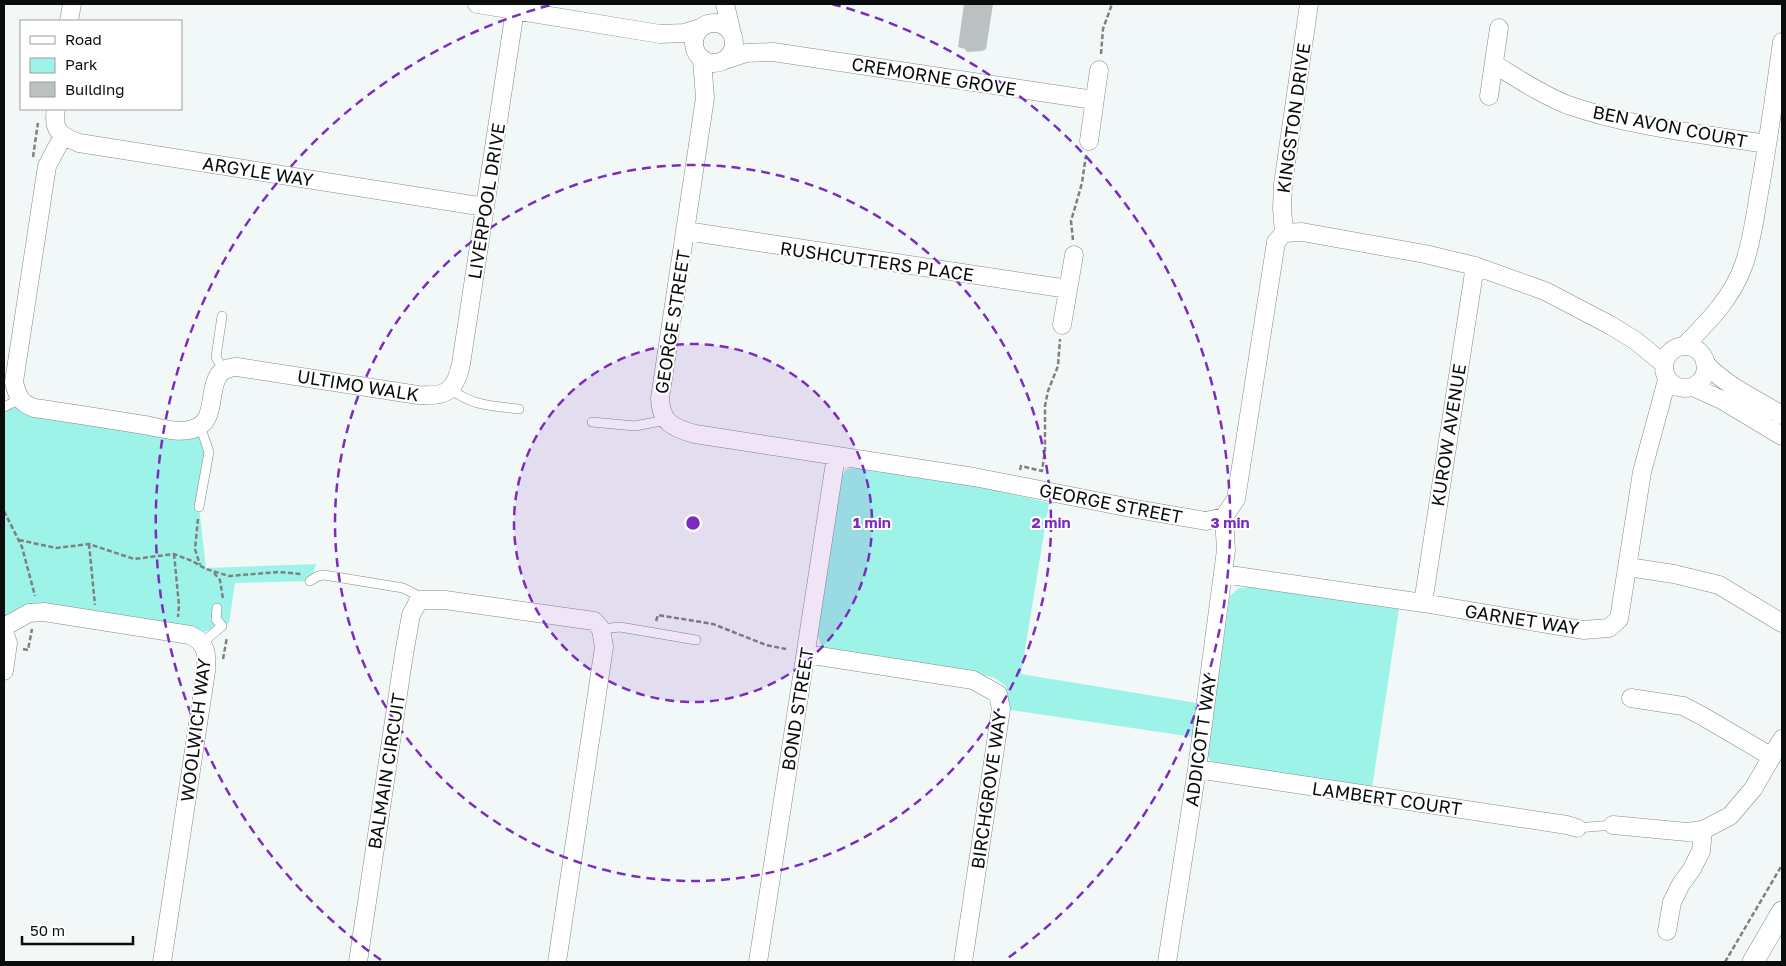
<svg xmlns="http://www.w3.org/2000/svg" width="1786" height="966" viewBox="0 0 1786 966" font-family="'Golos Text',sans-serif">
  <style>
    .green { fill: #9ef3e9 }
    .building { fill: #bac1c0 }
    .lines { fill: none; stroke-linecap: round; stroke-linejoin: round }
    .service-casing { stroke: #838a89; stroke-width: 10 }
    .minor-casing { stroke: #838a89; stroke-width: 19 }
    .tertiary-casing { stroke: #838a89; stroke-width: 22 }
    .path { stroke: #7d8281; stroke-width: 2.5; stroke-dasharray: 5 2.5; stroke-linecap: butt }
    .service { stroke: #fff; stroke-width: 9 }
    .minor { stroke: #fff; stroke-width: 18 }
    .tertiary { stroke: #fff; stroke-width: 21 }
    .ring { fill: none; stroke: #7b2cbf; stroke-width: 2.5; stroke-dasharray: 9 6 }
    .labels { text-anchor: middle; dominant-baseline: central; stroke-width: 4; stroke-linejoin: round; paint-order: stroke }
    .street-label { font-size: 18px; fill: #0b0d0d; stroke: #fff }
    .centre { fill: #7b2cbf; stroke: #fff; stroke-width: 2.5 }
    .ring-label { font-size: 15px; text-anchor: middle; font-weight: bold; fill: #7b2cbf; stroke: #fff; stroke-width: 4; stroke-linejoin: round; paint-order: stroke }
  </style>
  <rect width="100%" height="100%" fill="#f1f8f7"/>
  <path class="green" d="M4,404L200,426L209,452L199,507L206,568L316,564L310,581L235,583L229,623L201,633L44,612L4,628Z
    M859,468L971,484L1049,503L1021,674L1197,703L1193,737L1005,709L1007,696L1006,686L993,677L831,651L821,645L817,633L838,480L847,469Z
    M1251,587L1399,609L1372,788L1217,766L1206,756L1230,596L1239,588Z"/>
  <path class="building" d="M964,4H993L986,49L982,51L967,52L965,49L958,47Z"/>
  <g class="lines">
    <g class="service-casing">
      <path id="service" d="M222,316L216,357L224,371
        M451,389C471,406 494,406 519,409
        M4,407L20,399
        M592,422L635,426L666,420
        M199,507L209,452L200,426
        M310,581L318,576L324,575L403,588L415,594L419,600
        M601,629L620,627L696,640
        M202,643L222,626L216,619L217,608
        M1577,828L1613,825"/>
    </g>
    <g class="minor-casing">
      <path id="minor" d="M477,4L660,34L684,33L700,28
        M725,4L732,34
        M69,21L72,4
        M694 43a20 20 0 1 1 40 0a20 20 0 1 1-40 0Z
        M728,59L746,53L773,52L1094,100
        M702,60L705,98L660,398C661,423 673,428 695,434L974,477L1136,509L1206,521L1224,517L1236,499L1276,242L1284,233L1302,232L1425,254L1475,266L1545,291L1610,325L1636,341L1664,364
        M1494,64C1517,78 1542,95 1568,105C1631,127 1701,134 1767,144
        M1489,96L1499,28
        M56,109C52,130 60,136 79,143L485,207
        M63,136L47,166L14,382C17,395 20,403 34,408C70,413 107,419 144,425C158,427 178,434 193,429C225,420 198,368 237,367L418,395C446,397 455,392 461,364L515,10
        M1089,141L1099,70
        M686,231L1068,289
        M1284,233L1282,208L1283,184L1309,4
        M1062,325L1074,255
        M1664 367a21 21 0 1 1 42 0a21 21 0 1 1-42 0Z
        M1684,346C1708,322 1733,297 1744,264C1752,241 1755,217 1759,193C1768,143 1775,93 1782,42
        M1705,363C1726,386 1756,399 1782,415
        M1693,387L1722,400L1782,436
        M1628,567L1674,574L1719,585L1782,623
        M1223,574L1423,603L1583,630L1609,628L1619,619L1642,472L1667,380
        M1423,603L1475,266
        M4,627L29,613L44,612L190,635C207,643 207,654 206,671L162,962
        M4,632L8,643L4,671
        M806,654L973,680L998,694L1001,709L963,962
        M1631,698L1683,706L1704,717L1772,757
        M1197,769L1567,825L1577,828
        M1613,825L1687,832L1703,830L1730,816L1753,789L1782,739
        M1667,931L1672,902L1681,884L1692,869L1701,851L1703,830
        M358,962L404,654L411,615L419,600H445L594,621L601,629L604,647L557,962
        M758,962L836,456
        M1167,962L1197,769L1226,550L1224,517"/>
    </g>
    <g class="tertiary-casing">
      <path id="tertiary" d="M1753,962L1782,912"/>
    </g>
    <path class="path" d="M1101,54L1103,29L1112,4
      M33,157L38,123
      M1073,240L1071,221L1082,183L1086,155
      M1020,470L1021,466L1042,471L1045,450V406L1048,391L1058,366L1060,339
      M4,511L22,547L35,596
      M198,519L195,549L200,565
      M19,540L56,548L89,544L134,559L174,554L192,561L206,569L229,576L279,572L301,574
      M89,544L95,605
      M174,554L179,605L178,617
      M214,573L220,580L223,599
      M656,621L658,615L713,624L766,645L786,649
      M23,649L28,650L32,629
      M223,659L227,637
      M1725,962L1782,865"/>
    <use href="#service" class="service"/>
    <use href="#minor" class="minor"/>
    <use href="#tertiary" class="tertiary"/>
  </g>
  <circle cx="693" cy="523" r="179" fill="#7b2cbf" fill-opacity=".12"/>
  <g class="ring">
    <circle cx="693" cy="523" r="179"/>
    <circle cx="693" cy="523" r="358"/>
    <path d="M381 960A537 537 0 0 1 554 4M832 4A537 537 0 0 1 1005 960"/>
  </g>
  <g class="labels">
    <g class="street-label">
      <text transform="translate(934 76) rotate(9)">CREMORNE GROVE</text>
      <text transform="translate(1293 118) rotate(-82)">KINGSTON DRIVE</text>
      <text transform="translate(1670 126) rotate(11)">BEN AVON COURT</text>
      <text transform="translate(258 171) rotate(9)">ARGYLE WAY</text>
      <text transform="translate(486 201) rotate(-81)">LIVERPOOL DRIVE</text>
      <text transform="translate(877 261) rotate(8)">RUSHCUTTERS PLACE</text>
      <text transform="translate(672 322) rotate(-81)">GEORGE STREET</text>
      <text transform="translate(358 385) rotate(9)">ULTIMO WALK</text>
      <text transform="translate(1448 435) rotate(-81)">KUROW AVENUE</text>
      <text transform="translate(1111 503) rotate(11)">GEORGE STREET</text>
      <text transform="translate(1522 619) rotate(9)">GARNET WAY</text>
      <text transform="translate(797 709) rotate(-81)">BOND STREET</text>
      <text transform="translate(195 730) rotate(-83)">WOOLWICH WAY</text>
      <text transform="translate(1200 740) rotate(-82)">ADDICOTT WAY</text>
      <text transform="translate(386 771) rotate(-81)">BALMAIN CIRCUIT</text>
      <text transform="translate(988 790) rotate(-82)">BIRCHGROVE WAY</text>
      <text transform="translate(1387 798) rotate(8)">LAMBERT COURT</text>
    </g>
  </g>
  <circle cx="693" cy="523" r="8" class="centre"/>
  <g class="ring-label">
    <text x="872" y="528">1 min</text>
    <text x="1051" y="528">2 min</text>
    <text x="1230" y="528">3 min</text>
  </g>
  <rect width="1786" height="966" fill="none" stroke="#0b0d0d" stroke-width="10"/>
  <rect x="20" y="20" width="162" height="90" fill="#ffffff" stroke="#9d9e9e"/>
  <rect x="30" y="36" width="25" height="8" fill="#ffffff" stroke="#9d9e9e"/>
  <text x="65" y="45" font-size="15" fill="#0b0d0d">Road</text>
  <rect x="30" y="58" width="25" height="15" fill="#9ef3e9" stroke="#9d9e9e"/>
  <text x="65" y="70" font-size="15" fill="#0b0d0d">Park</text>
  <rect x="30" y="82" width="25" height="15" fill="#bac1c0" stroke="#9d9e9e"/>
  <text x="65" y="95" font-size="15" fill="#0b0d0d">Building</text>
  <path d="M22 936v8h111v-8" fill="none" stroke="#0b0d0d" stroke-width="2.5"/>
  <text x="30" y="936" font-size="15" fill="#0b0d0d" stroke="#ffffff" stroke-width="4" paint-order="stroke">50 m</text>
</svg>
